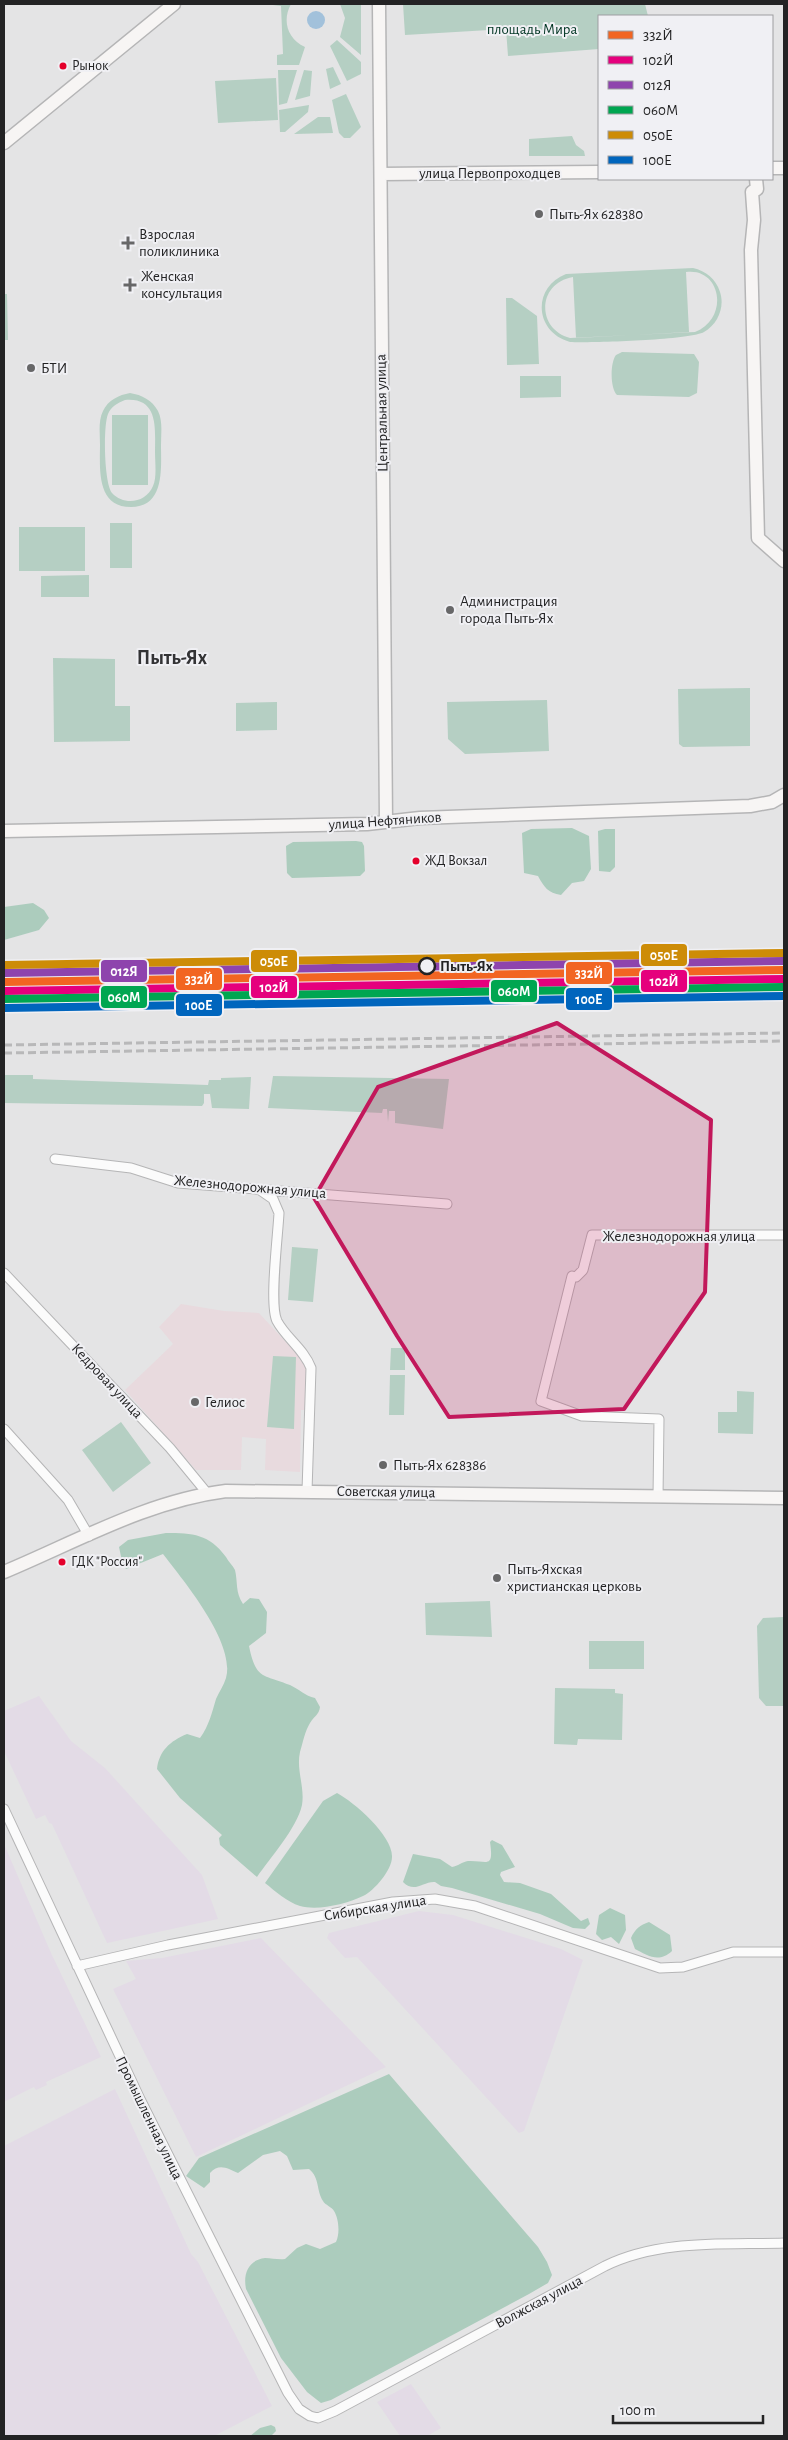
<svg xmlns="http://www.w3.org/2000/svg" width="788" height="2440" viewBox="0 0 788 2440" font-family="'Alegreya Sans',sans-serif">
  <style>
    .commercial { fill: #e8dade }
    .industrial { fill: #e3dbe6 }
    .green { fill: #b5cfc3; fill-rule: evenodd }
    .forest { fill: #acccbd }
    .water { fill: #a2c1db }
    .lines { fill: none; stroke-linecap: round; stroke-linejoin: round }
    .street-casing { stroke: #b5b5b6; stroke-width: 11 }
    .secondary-casing { stroke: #b5b5b6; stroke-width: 15 }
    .street { stroke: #fbfbfb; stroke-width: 9 }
    .secondary { stroke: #f7f5f4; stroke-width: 12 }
    .rail { stroke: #b8b8b9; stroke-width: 3; stroke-dasharray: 8 4; stroke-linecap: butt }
    .rail-1-casing { stroke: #f0f0f4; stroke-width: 11 }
    .rail-2-casing { stroke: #f0f0f4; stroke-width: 11 }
    .rail-3-casing { stroke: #f0f0f4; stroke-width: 11 }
    .rail-4-casing { stroke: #f0f0f4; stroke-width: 11 }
    .rail-5-casing { stroke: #f0f0f4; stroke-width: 11 }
    .rail-6-casing { stroke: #f0f0f4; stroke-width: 11 }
    .rail-1 { stroke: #f26522; stroke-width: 8 }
    .rail-2 { stroke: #e5007d; stroke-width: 8 }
    .rail-3 { stroke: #8e44ad; stroke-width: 8 }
    .rail-4 { stroke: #00a651; stroke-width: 8 }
    .rail-5 { stroke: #cd8c07; stroke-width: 8 }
    .rail-6 { stroke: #0065bd; stroke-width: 8 }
    .marked { fill: #c2185b; fill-opacity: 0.2; stroke: #c2185b; stroke-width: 4; stroke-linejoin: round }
    .bus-dot { fill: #e4002b; stroke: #f0f0f4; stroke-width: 2 }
    .poi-dot { fill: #676768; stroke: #f0f0f4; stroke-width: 2 }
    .stop-dot { fill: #f0f0f4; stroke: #232324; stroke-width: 2.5 }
    .labels { text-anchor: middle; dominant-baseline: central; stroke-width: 4; stroke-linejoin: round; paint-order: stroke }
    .bus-label { font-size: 14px; fill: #232324; stroke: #f0f0f4; text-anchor: start }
    .park-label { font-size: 15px; fill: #013523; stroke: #f0f0f4 }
    .street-label { font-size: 15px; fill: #232324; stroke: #f0f0f4 }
    .poi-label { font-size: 15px; fill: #232324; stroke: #f0f0f4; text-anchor: start }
    .stop-label { font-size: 15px; font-weight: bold; fill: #232324; stroke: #f0f0f4; text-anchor: start }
    .district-label { font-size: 20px; font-weight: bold; fill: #333335; stroke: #f0f0f4 }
    .line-badge { stroke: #f0f0f4; stroke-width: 2 }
    .badge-label { font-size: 14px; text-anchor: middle; font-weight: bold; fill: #fff }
  </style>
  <rect width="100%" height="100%" fill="#e4e4e5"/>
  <path class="commercial" d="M181,1304L224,1311L259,1313L308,1366L306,1410H301L300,1472L265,1470L266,1439L242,1437L241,1470H196L125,1390L173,1344L159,1327Z"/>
  <path class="industrial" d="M39,1696L71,1741L105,1768L202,1875L218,1919L107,1943L52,1824L49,1823L45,1815L36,1819L4,1751V1711Z
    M4,1844L51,1953L101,2057L46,2082L47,2085L36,2090L34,2087L4,2102Z
    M419,1911L453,1915L561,1949L583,1960L524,2131L519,2133L357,1957L345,1958L327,1938L329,1933Z
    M261,1938L386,2067L196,2157L113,1989L136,1979L126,1961L162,1958Z
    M115,2089L191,2254L198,2262L272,2406L214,2436H4V2146Z
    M411,2384L441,2428L427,2436H400L377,2402Z"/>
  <path class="green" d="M265,4H291C282,20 287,39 305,47L299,65H277V55L283,54L281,6Z
    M340,4H361V55L340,37L345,18Z
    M403,4H645L648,16H599V49L508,56L506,29L405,35Z
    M337,40L361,62V74L347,81L330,46Z
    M333,67L341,84L330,89L326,69Z
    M278,70H297L287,103L279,105Z
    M304,70L312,71L310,96L295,100Z
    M276,78L278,120L218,123L215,81Z
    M346,94L361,127L350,138H344L339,133L332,100Z
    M309,105L308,112L285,132H280L279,110Z
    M318,117H330L333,133L294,134Z
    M572,136L576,145L584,151L585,156H529V139Z
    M693,268C706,271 716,279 720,292C725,307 718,324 704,332C690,340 591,343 570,342C534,332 532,287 566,274ZM686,272C721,267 730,318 695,332L570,338C536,329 537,283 573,277L576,338L689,332Z
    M4,294H7L8,340H4Z
    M506,298H512L537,316L539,364L507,365Z
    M622,352L694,354L699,362L697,393L689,397L617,395C610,388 610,363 616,355Z
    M520,376H561V397L520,398Z
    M130,393C142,395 152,400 158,411C163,421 161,434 161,445C161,468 165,507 131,507C96,507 100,468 100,445C100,434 98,421 103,411C108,400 119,395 130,393ZM125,400C159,397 155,429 155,452C155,463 157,477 153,486C146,503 124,506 112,493C104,483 103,426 108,414C111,407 117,403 125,400Z
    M112,415H148V485H112Z
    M110,523H132V568H110Z
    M19,527H85V571H19Z
    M89,575V597H41V576Z
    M53,658L115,659V706H130V741L54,742Z
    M750,688V746L683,747L679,744L678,689Z
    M547,700L549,751L465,754L448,739L447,702Z
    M277,702V730L236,731V703Z
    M5,1075H33V1079L208,1085L209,1080H221V1078L251,1077L249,1109L212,1108L210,1094H204V1103L202,1106L4,1103Z
    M273,1076L449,1079L443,1129L395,1123V1111H389L388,1122L387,1109H383L382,1113L268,1108Z
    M292,1247L318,1249L313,1302L288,1300Z
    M391,1348H405V1370H390Z
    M273,1356L296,1357L294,1429L267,1427Z
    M390,1375H405L404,1415H389Z
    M737,1391L754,1392L753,1434L718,1433V1412H737Z
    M121,1422L151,1463L113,1492L82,1450Z
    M490,1601L492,1637L426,1635L425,1603Z
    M784,1617V1706H766L759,1698L757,1626L763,1618Z
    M589,1641H644V1669H589Z
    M555,1688L615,1689V1693L623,1694L622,1740L578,1739L577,1745L554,1744Z"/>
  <path class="forest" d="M572,828L589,836L591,869L584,881L572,883L561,895C548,893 544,887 538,876L524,873L522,833L531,829Z
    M605,829H615V867L610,872L599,871L598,831Z
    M356,841L362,842L364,846L365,871L360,876L292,878L287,873L286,846L293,842Z
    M33,903L44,910L49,918L39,930L4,940V907Z
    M166,1533C193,1533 209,1534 226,1557C228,1561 233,1566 235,1570C238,1582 235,1592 243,1604L250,1598L259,1599L267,1612L266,1633L249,1646C256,1680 263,1674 290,1685C299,1689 305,1696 315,1698L320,1707C319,1715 314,1716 310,1723C305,1731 303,1742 300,1752C296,1770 305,1787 302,1805C297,1828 270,1858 257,1877L220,1845L219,1838L222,1835L180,1798L157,1769C159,1751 170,1741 187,1734L200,1738C209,1726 212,1712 216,1699C219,1692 224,1685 226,1678C236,1643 183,1580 163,1554L126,1569L122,1561L119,1547L128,1540Z
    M337,1793C354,1802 393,1836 392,1857C392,1870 374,1891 363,1896C346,1904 318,1911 300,1906C287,1902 275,1891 265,1883L323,1801Z
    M492,1840L502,1845L515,1867L501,1872L500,1875L504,1882L520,1883L551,1894L581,1921L588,1918L590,1924L585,1929L573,1928L540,1914L452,1888L441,1886L435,1882C423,1881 415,1894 403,1882L413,1854L440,1859L452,1867C458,1866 462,1862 468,1861C487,1860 494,1870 490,1842Z
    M610,1908L625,1915L626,1930L619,1944L611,1937L602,1940L596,1934L599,1915Z
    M649,1922L670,1935L672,1951C659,1963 648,1956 635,1949L631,1938C635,1929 640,1925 649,1922Z
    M389,2074L538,2247L547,2262L552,2275L548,2283L529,2294L331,2400L321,2403L307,2392L281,2358L246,2289C243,2274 248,2260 265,2258C272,2258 278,2260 285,2259L297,2248L306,2244L320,2249L336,2242C340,2234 339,2219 334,2211C332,2207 325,2205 323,2201C316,2190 320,2178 309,2169L293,2170L287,2156L280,2151L263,2155L238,2173C227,2168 219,2163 210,2173V2182L204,2188L186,2176L199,2158Z
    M271,2425L275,2427L276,2431L271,2436H250L260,2428Z"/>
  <path class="water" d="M307 20a9 9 0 1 1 18 0a9 9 0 1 1-18 0Z"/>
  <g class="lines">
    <g class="street-casing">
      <path id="street" d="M55,1159L131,1168L178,1183L447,1204
        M260,1190L273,1199L279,1213C278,1235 269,1305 277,1321C286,1338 304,1349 311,1368L307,1491
        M4,1273L170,1448L207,1493
        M4,1429L68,1500L89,1536
        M658,1497L659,1419L582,1416L541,1401L572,1276L576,1277L583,1270L592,1235H784
        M4,1809L140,2099L288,2393L299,2409L310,2416L318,2418L335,2411L605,2266C660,2239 725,2245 784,2243
        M77,1966L168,1945L393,1902L435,1899L475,1906L660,1968L683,1967L733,1952H784"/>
    </g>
    <g class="secondary-casing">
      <path id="secondary" d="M379,4L386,822
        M4,143L174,4
        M772,168H784
        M381,174L599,172
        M756,179L757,189L752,192L754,220L751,250L758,538L784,561
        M4,831L367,824L420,818L750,806L772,802L784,795
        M4,1572C76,1542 147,1501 226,1491L784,1498"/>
    </g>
    <use href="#street" class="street"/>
    <use href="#secondary" class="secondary"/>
    <path class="rail" d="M4,970L66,966L784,955
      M4,1045L784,1033
      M4,1053L784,1041"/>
    <g class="rail-1-casing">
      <path id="rail-1" d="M4,982L784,970"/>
    </g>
    <g class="rail-2-casing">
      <path id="rail-2" d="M4,991L784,979"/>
    </g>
    <g class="rail-3-casing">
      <path id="rail-3" d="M4,973L784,961"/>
    </g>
    <g class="rail-4-casing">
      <path id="rail-4" d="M4,999L784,987"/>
    </g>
    <g class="rail-5-casing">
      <path id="rail-5" d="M4,965L784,953"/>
    </g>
    <g class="rail-6-casing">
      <path id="rail-6" d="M4,1008L784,996"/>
    </g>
    <use href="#rail-1" class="rail-1"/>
    <use href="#rail-2" class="rail-2"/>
    <use href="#rail-3" class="rail-3"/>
    <use href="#rail-4" class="rail-4"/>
    <use href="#rail-5" class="rail-5"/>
    <use href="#rail-6" class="rail-6"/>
  </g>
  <path class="marked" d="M557,1023L711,1120L705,1292L624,1409L449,1417L397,1336L314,1198L378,1087Z"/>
  <g class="bus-dot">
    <circle cx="63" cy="66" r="4.5"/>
    <circle cx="416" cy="861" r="4.5"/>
    <circle cx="62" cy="1562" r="4.5"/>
  </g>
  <g class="poi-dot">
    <circle cx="539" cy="214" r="5"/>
    <path d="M125.5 235.5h5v5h5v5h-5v5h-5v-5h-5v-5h5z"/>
    <path d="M127.5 277.5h5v5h5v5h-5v5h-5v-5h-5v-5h5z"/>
    <circle cx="31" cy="368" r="5"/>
    <circle cx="450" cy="610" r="5"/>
    <circle cx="195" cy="1402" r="5"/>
    <circle cx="383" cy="1465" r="5"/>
    <circle cx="497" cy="1578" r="5"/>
  </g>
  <circle class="stop-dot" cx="427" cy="966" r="8"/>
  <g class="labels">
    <g class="bus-label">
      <text x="72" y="66">Рынок</text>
      <text x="425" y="861">ЖД Вокзал</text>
      <text x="71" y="1562">ГДК "Россия"</text>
    </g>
    <g class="park-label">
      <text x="532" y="29">площадь Мира</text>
    </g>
    <g class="street-label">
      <text x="490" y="173">улица Первопроходцев</text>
      <text transform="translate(382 413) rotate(-91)">Центральная улица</text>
      <text transform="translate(385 821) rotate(-4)">улица Нефтяников</text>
      <text transform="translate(250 1187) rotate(5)">Железнодорожная улица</text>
      <text x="679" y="1236">Железнодорожная улица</text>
      <text transform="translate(107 1381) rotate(47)">Кедровая улица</text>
      <text transform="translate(386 1492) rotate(1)">Советская улица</text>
      <text transform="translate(375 1908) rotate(-9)">Сибирская улица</text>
      <text transform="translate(149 2118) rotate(64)">Промышленная улица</text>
      <text transform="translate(539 2302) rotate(-28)">Волжская улица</text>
    </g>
    <g class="poi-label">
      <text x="549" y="214">Пыть-Ях 628380</text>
      <text x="139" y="234">Взрослая<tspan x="139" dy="17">поликлиника</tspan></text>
      <text x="141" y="276">Женская<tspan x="141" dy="17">консультация</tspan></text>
      <text x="41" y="368">БТИ</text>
      <text x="460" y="601">Администрация<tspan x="460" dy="17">города Пыть-Ях</tspan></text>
      <text x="205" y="1402">Гелиос</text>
      <text x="393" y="1465">Пыть-Ях 628386</text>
      <text x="507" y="1569">Пыть-Яхская<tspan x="507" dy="17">христианская церковь</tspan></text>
    </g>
    <g class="stop-label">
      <text x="440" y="966">Пыть-Ях</text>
    </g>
    <g class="district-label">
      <text x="172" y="658">Пыть-Ях</text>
    </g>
  </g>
  <g class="line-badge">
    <rect x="640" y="943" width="48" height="24" rx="5" fill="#cd8c07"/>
    <rect x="250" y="949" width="48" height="24" rx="5" fill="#cd8c07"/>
    <rect x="100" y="959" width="48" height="24" rx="5" fill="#8e44ad"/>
    <rect x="565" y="961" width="48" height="24" rx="5" fill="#f26522"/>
    <rect x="175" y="967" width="48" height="24" rx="5" fill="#f26522"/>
    <rect x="640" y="969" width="48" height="24" rx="5" fill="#e5007d"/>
    <rect x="250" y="975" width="48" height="24" rx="5" fill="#e5007d"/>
    <rect x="490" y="979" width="48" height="24" rx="5" fill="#00a651"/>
    <rect x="100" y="985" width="48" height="24" rx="5" fill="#00a651"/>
    <rect x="565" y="987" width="48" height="24" rx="5" fill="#0065bd"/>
    <rect x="175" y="993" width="48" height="24" rx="5" fill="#0065bd"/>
  </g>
  <g class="badge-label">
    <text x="664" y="960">050Е</text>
    <text x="274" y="966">050Е</text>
    <text x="124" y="976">012Я</text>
    <text x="589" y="978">332Й</text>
    <text x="199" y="984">332Й</text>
    <text x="664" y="986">102Й</text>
    <text x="274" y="992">102Й</text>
    <text x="514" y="996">060М</text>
    <text x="124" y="1002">060М</text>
    <text x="589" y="1004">100Е</text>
    <text x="199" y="1010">100Е</text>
  </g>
  <rect width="788" height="2440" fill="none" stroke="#232324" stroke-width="10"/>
  <rect x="598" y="15" width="175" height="165" fill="#f0f0f4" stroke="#9e9ea1"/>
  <rect x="608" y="31" width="25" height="8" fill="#f26522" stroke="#9e9ea1"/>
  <text x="643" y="40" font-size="15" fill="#232324">332Й</text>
  <rect x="608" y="56" width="25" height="8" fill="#e5007d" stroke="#9e9ea1"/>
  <text x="643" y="65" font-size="15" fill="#232324">102Й</text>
  <rect x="608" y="81" width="25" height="8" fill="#8e44ad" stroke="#9e9ea1"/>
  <text x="643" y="90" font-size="15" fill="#232324">012Я</text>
  <rect x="608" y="106" width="25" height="8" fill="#00a651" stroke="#9e9ea1"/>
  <text x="643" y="115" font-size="15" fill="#232324">060М</text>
  <rect x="608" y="131" width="25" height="8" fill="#cd8c07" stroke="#9e9ea1"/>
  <text x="643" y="140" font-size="15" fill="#232324">050Е</text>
  <rect x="608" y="156" width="25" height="8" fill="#0065bd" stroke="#9e9ea1"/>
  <text x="643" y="165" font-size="15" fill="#232324">100Е</text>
  <path d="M613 2415v8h150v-8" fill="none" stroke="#232324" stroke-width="2.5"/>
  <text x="620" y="2415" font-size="15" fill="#232324" stroke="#f0f0f4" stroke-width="4" paint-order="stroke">100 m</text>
</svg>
